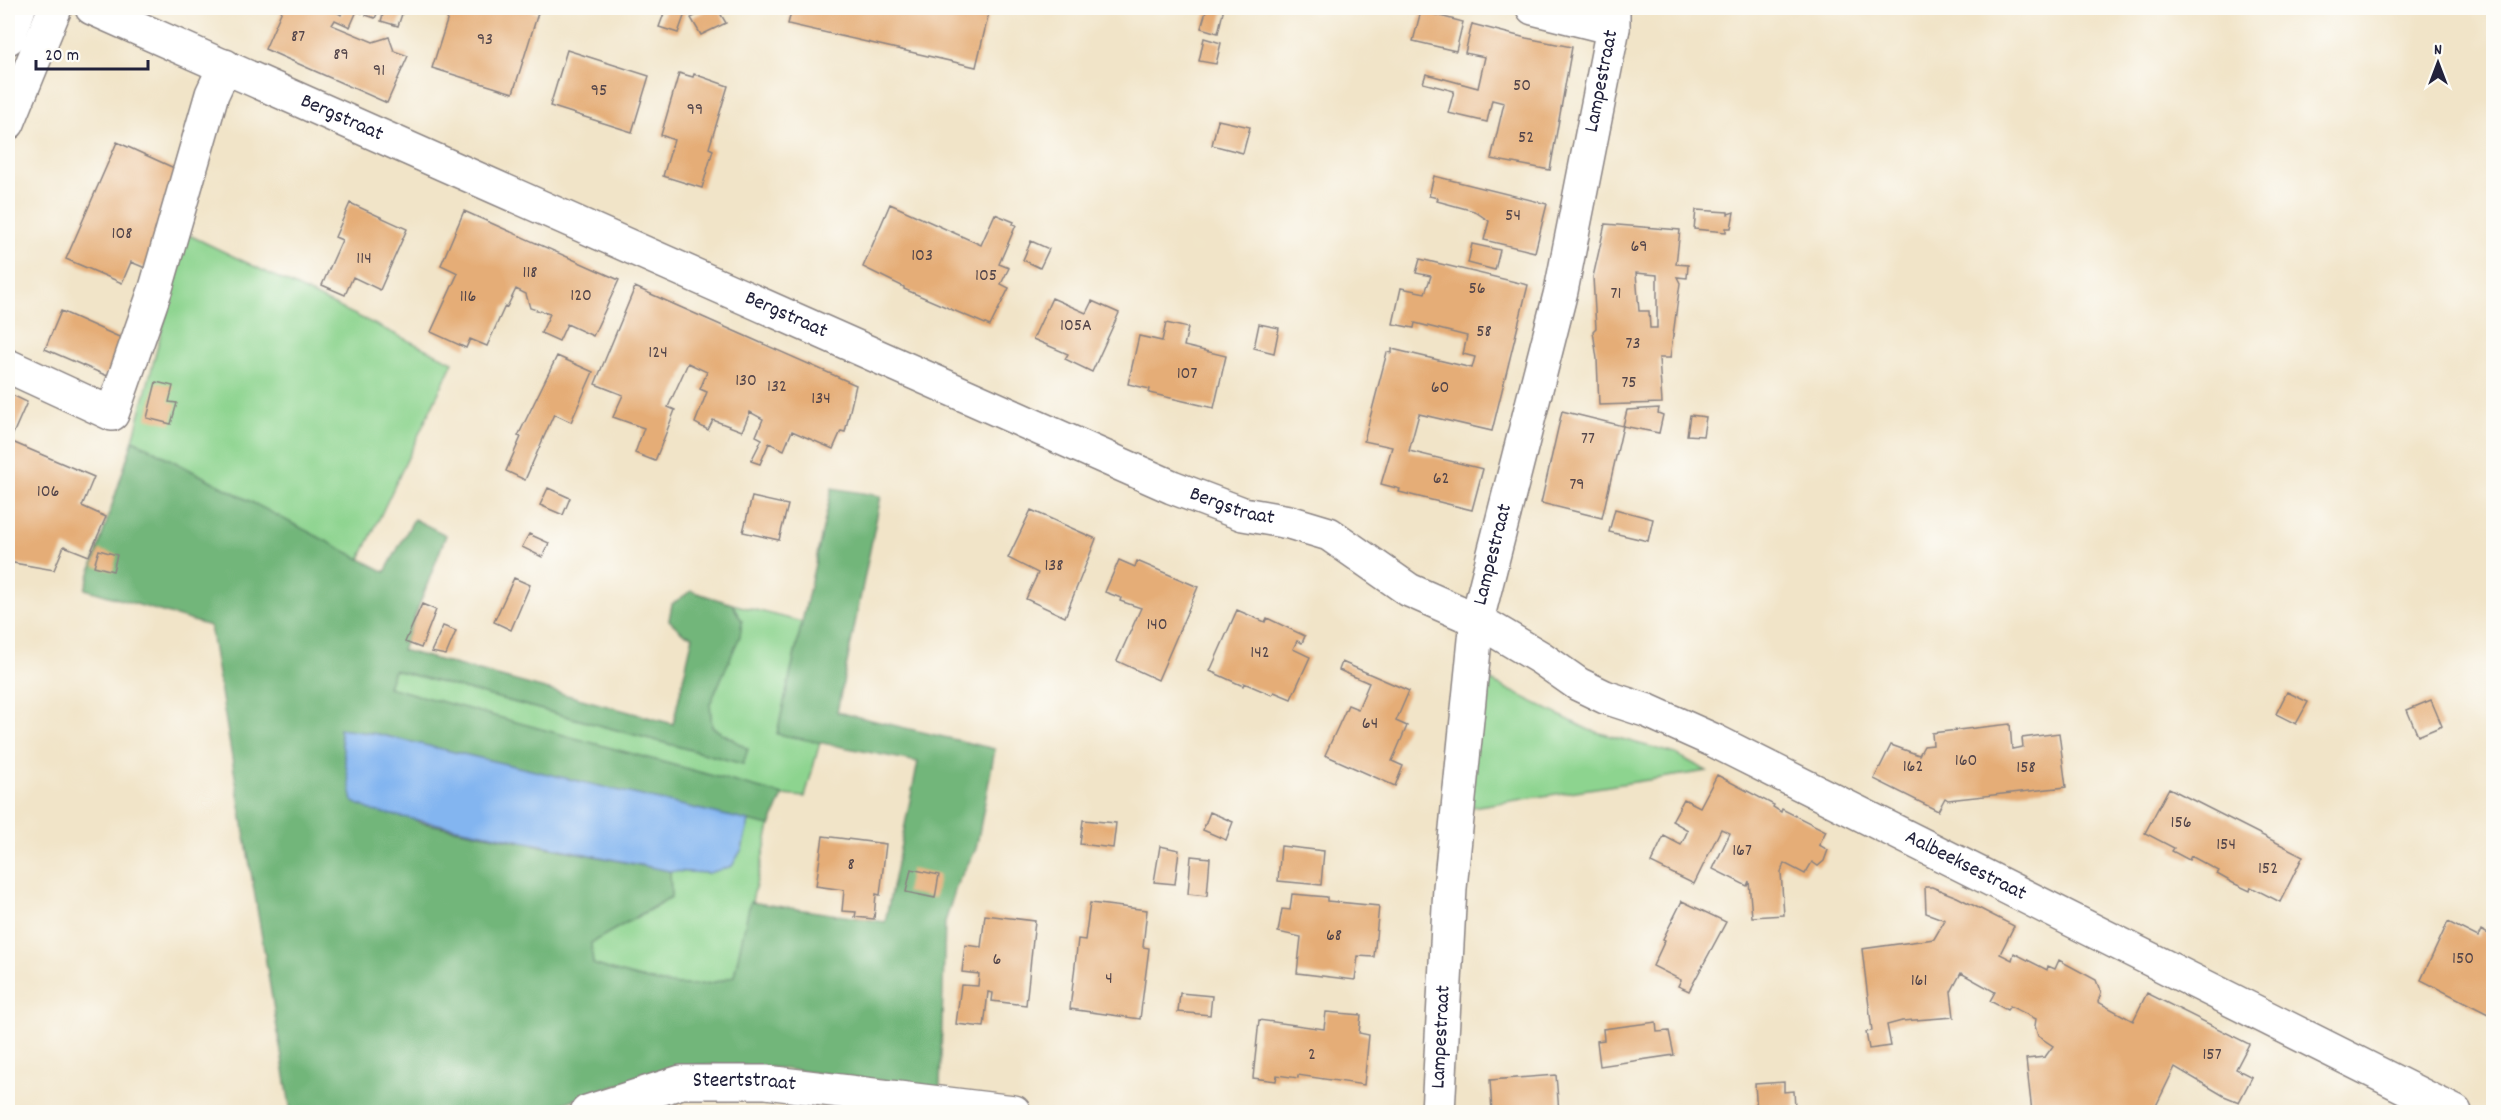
<svg xmlns="http://www.w3.org/2000/svg" width="2501" height="1120" viewBox="0 0 2501 1120" font-family="Dekko,sans-serif">
  <style>
    .green { fill: #8dd48f; stroke: #587b65; stroke-width: 1.5 }
    .forest { fill: #72b67a; stroke: #4a6c5a; stroke-width: 1.5 }
    .water { fill: #83b5f0; stroke: #526c96; stroke-width: 1.5 }
    .building { fill: #e5ad77; fill-rule: evenodd }
    .lines { fill: none; stroke-linecap: round; stroke-linejoin: round }
    .minor-casing { stroke: #8a8382; stroke-width: 36 }
    .minor { stroke: #fff; stroke-width: 33 }
    .labels { text-anchor: middle; dominant-baseline: central; stroke-width: 4.5; stroke-linejoin: round; paint-order: stroke }
    .number-label { font-size: 18px; fill: #53454a }
    .street-label { font-size: 21px; fill: #22223b; stroke: #fdfcf7 }
  </style>
  <rect width="100%" height="100%" fill="#fdfcf7"/>
  <filter id="ink" filterUnits="userSpaceOnUse"><feTurbulence type="fractalNoise" baseFrequency=".0167" numOctaves="2"/><feDisplacementMap in="SourceGraphic" scale="12" xChannelSelector="R" yChannelSelector="G"/><feConvolveMatrix kernelMatrix="1 2 1 2 8 2 1 2 1" color-interpolation-filters="sRGB"/></filter>
  <filter id="wash" filterUnits="userSpaceOnUse"><feTurbulence type="fractalNoise" baseFrequency=".008" numOctaves="4" result="noise"/><feDisplacementMap in="SourceGraphic" scale="24" xChannelSelector="R" yChannelSelector="G"/><feGaussianBlur stdDeviation="1.35" result="paint"/><feColorMatrix in="noise" values="0 0 0 0 0 0 0 0 0 0 0 0 0 0 0 0 0 1.4 0 .05"/><feComposite in="paint" operator="in"/></filter>
  <g filter="url(#wash)">
    <rect width="100%" height="100%" fill="#f1e4c8"/>
    <path class="green" d="M187,234L453,362L360,559L133,440Z
      M732,604L802,622L777,734L820,742L805,797L783,795L388,687L394,670L743,764L734,739L712,728L710,704L740,635L742,621Z
      M1479,675L1589,730L1676,754L1707,771L1465,808Z
      M749,821L770,826L734,976C688,996 639,979 593,964L590,943L671,898L670,871L709,873L742,849Z"/>
    <path class="forest" d="M133,440L385,572L414,519L446,535L402,650L673,724L693,636L683,633L669,620L672,604L691,591L732,604L742,621L740,636L710,704L712,727L748,749L743,764L394,670L388,687L783,795L770,826L377,734L339,730L418,822L670,871L671,897L591,943L593,964C639,979 688,996 734,976L750,902L885,922L918,762L777,734L832,488L881,496L837,712L995,749L976,849L957,884L945,922L940,1088L760,1066L699,1065L662,1071L536,1112H291L210,626L85,589Z"/>
    <path class="water" d="M339,729L377,734L749,821L742,849L732,866L709,873L670,871L373,811L353,802Z"/>
    <g id="blocks">
      <path class="building" d="M283,8H330L341,15L344,8H364L362,13L357,11L350,27L335,20L332,25L373,42L389,37L394,51L408,56L387,103L265,49Z
        M370,8H380L375,18L366,15Z
        M385,8H404L398,26L381,21Z
        M451,8H522L538,13L513,93L432,68Z
        M666,8H687L678,33L659,27Z
        M711,8H717L726,23L701,35L691,18Z
        M792,8H990L976,67L788,24Z
        M1207,8H1224L1218,33L1201,28Z
        M1421,11L1463,22L1456,51L1413,41Z
        M1472,24L1526,38L1572,47L1550,170L1491,159L1504,103L1492,100L1487,122L1448,113L1454,91L1423,83L1426,74L1478,88L1485,57L1465,53Z
        M1204,38L1221,43L1216,64L1199,61Z
        M567,50L649,76L632,132L550,106Z
        M679,73L693,77L694,74L728,86L709,148L713,150L702,188L663,176L674,140L661,135Z
        M1218,120L1250,127L1243,153L1212,145Z
        M117,142L185,173L150,270L131,262L122,283L66,259Z
        M1434,176L1547,204L1535,252L1484,240L1489,221L1474,211L1437,201L1438,198L1429,196Z
        M350,203L407,229L380,290L353,277L345,295L322,285L342,240L335,237Z
        M890,204L981,245L995,214L1014,222L1013,224L1016,225L999,264L1009,268L1001,284L1009,288L990,326L904,289V287L863,267Z
        M1696,210L1728,212V214L1734,212L1731,228H1726V232L1694,229Z
        M464,211L619,280L593,336L567,324L559,341L541,333L550,314L530,308L526,294L516,289L507,307L505,306L487,346L470,339L466,348L431,332L458,273L441,265Z
        M1605,224L1680,230L1676,264L1688,265L1687,278L1677,277L1680,283L1670,358H1659L1662,403L1599,405L1597,359L1593,331L1596,328L1593,277ZM1636,273L1657,275V328H1650L1649,311H1639Z
        M1031,241L1049,249L1040,268L1023,260Z
        M1472,244L1500,250L1495,270L1468,263Z
        M1420,259L1528,285L1492,431L1419,414L1409,451L1483,469L1472,510L1399,492L1400,489L1381,484L1392,447L1364,441L1387,352L1392,353V349L1472,368L1475,357L1463,354L1467,336L1415,323L1414,328L1393,324L1401,288L1425,293L1431,276L1416,273Z
        M635,287L856,385L845,432L841,431L833,449L792,431L784,450L769,443L760,464L751,461L762,439L756,436L763,419L750,412L742,431L713,420L708,430L695,423L707,392L700,389L707,372L688,363L668,407L675,410L655,461L635,453L644,428L613,417L623,395L595,384Z
        M1052,298L1086,313L1092,301L1119,313L1092,372L1065,359L1068,354L1033,339Z
        M61,311L128,341L112,378L45,349Z
        M1166,323L1188,328L1184,346L1226,356L1214,408L1149,393L1150,389L1128,384L1139,336L1162,341Z
        M1259,324L1279,328L1274,353L1254,348Z
        M557,356L593,372L571,422L554,414L525,480L506,471L521,437L518,436Z
        M156,382L173,386L169,402L177,403L171,424L147,418Z
        M8,393L27,402L10,441L94,477L82,506L106,517L89,556L64,546L54,570L8,562Z
        M1659,408L1658,413L1663,415L1659,433L1623,426L1627,410Z
        M1562,411L1623,426L1602,518L1541,503Z
        M1690,415L1706,417L1703,436L1687,435Z
        M548,488L570,498L563,515L540,505Z
        M752,497L788,505L779,540L743,532Z
        M1615,509L1653,519L1648,541L1609,532Z
        M1031,510L1096,539L1065,617L1026,599L1038,573L1008,558Z
        M529,534L549,543L542,557L522,547Z
        M99,550L117,555L113,571L94,566Z
        M1119,560L1135,567L1137,561L1198,587L1158,680L1117,661L1141,608L1120,601L1121,598L1105,592Z
        M514,578L530,585L511,630L494,622Z
        M422,604L436,610L421,648L405,642Z
        M1237,610L1265,622L1267,618L1305,636L1302,643L1297,641L1293,649L1310,657L1291,699L1274,692L1272,695L1244,683L1243,686L1210,671Z
        M443,626L456,631L446,655L431,652Z
        M1342,662L1409,691L1396,721L1407,726L1392,761L1403,766L1395,786L1325,755L1348,705L1358,709L1369,683L1339,670Z
        M2287,692L2308,702L2296,724L2276,714Z
        M2431,700L2442,726L2418,736L2407,710Z
        M2010,724L2012,749L2023,747L2022,738L2059,733L2066,787L1948,800L1945,798L1938,811L1874,779L1891,745L1919,755L1924,746L1933,745L1932,733Z
        M1717,775L1774,805L1773,807L1781,812L1782,809L1826,831L1819,845L1828,850L1824,861L1818,866L1812,862L1805,874L1784,863L1781,872L1784,915L1752,917L1749,881L1747,886L1713,869L1730,833L1721,829L1694,884L1651,863L1664,836L1681,845L1688,830L1672,821L1684,799L1700,807Z
        M2169,788L2303,856L2280,902L2251,887L2250,891L2233,883L2217,874L2219,871L2191,856L2189,860L2172,851L2174,848L2145,833Z
        M1210,812L1233,822L1226,840L1203,830Z
        M1083,820L1116,823L1113,848L1080,844Z
        M823,836L886,844L880,895L876,894L874,919L855,917L856,912L842,911L844,890L816,886Z
        M1160,846L1179,850L1175,884L1154,882Z
        M1281,846L1324,851L1321,885L1278,881Z
        M1191,856L1210,858L1207,896L1188,894Z
        M911,869L939,875L935,898L906,892Z
        M1925,887H1932L1957,897L2014,926L2000,954L2012,960L2014,953L2047,970L2048,966L2055,969L2059,960L2096,980L2101,993L2098,1002L2133,1021L2147,993L2249,1044L2236,1069L2252,1077L2239,1102L2224,1096L2175,1067L2153,1112H2032L2026,1059L2045,1057L2053,1046L2038,1036L2035,1026L2036,1019L2010,1006L2007,1010L1990,1001L1995,992L1961,973L1951,992L1954,1017L1902,1021L1887,1025L1891,1046L1869,1049L1866,1032L1872,1031L1862,949L1934,939L1945,920L1926,913Z
        M1292,894L1327,897V901L1379,906L1374,957L1358,956L1355,980L1297,973L1301,937L1278,932L1282,909L1290,910Z
        M1682,901L1726,922L1689,991L1678,986L1681,980L1653,966L1665,940L1663,939Z
        M1090,903L1147,910L1143,947L1149,948L1140,1019L1070,1009L1078,939L1085,940Z
        M985,915L1035,921L1026,1005L992,1001L993,993L988,992L984,1027L956,1024L961,985L978,986L979,974L962,972L965,945L981,947Z
        M2448,922L2478,937L2481,930L2494,937V1017L2421,980Z
        M1180,993L1212,996L1210,1015L1178,1012Z
        M1326,1012L1361,1015L1359,1033L1369,1035L1364,1085L1298,1075V1078L1277,1075L1276,1081L1253,1078L1259,1020L1324,1029Z
        M1656,1022L1657,1032L1669,1031L1674,1055L1600,1066L1597,1041L1604,1040L1603,1029Z
        M1556,1075L1559,1112H1492L1490,1080Z
        M1784,1082V1092L1794,1091L1795,1108L1784,1109V1112H1757L1755,1084Z
        M683,1105L685,1112H658Z"/>
    </g>
  </g>
  <g filter="url(#ink)">
    <use href="#blocks" fill-opacity="0" stroke="#8a8382" stroke-width="1.5"/>
    <g class="lines">
      <g class="minor-casing">
        <g id="minor">
          <path id="s1" d="M92,8L1172,487L1243,514L1289,522L1329,534L1409,590L1477,620L1541,658L1578,684L1605,697L1648,711L1715,741L2455,1112"/>
          <path d="M1533,8L1613,28"/>
          <path d="M8,38L19,8"/>
          <path d="M8,123L55,8"/>
          <path d="M8,366L112,414L156,288L212,94L225,66"/>
          <path id="s2" d="M587,1112L681,1082H766L1014,1112"/>
          <path id="s3" d="M1438,1112L1450,888L1477,620L1561,291L1613,28V8"/>
        </g>
      </g>
      <use href="#minor" class="minor"/>
    </g>
  </g>
  <g class="labels">
    <g class="number-label">
      <text x="298" y="37">87</text>
      <text x="485" y="40">93</text>
      <text x="341" y="55">89</text>
      <text x="379" y="71">91</text>
      <text x="1522" y="86">50</text>
      <text x="599" y="91">95</text>
      <text x="695" y="110">99</text>
      <text x="1526" y="138">52</text>
      <text x="1513" y="216">54</text>
      <text x="122" y="234">108</text>
      <text x="1639" y="247">69</text>
      <text x="922" y="256">103</text>
      <text x="364" y="259">114</text>
      <text x="530" y="273">118</text>
      <text x="986" y="276">105</text>
      <text x="1477" y="289">56</text>
      <text x="1616" y="294">71</text>
      <text x="581" y="296">120</text>
      <text x="468" y="297">116</text>
      <text x="1076" y="326">105A</text>
      <text x="1484" y="332">58</text>
      <text x="1633" y="344">73</text>
      <text x="658" y="353">124</text>
      <text x="1187" y="374">107</text>
      <text x="746" y="381">130</text>
      <text x="1629" y="383">75</text>
      <text x="777" y="387">132</text>
      <text x="1440" y="388">60</text>
      <text x="821" y="399">134</text>
      <text x="1588" y="439">77</text>
      <text x="1441" y="479">62</text>
      <text x="1577" y="485">79</text>
      <text x="48" y="492">106</text>
      <text x="1054" y="566">138</text>
      <text x="1157" y="625">140</text>
      <text x="1260" y="653">142</text>
      <text x="1370" y="724">64</text>
      <text x="1966" y="761">160</text>
      <text x="1913" y="767">162</text>
      <text x="2026" y="768">158</text>
      <text x="2181" y="823">156</text>
      <text x="2226" y="845">154</text>
      <text x="1742" y="851">167</text>
      <text x="851" y="865">8</text>
      <text x="2268" y="869">152</text>
      <text x="1334" y="936">68</text>
      <text x="2463" y="959">150</text>
      <text x="997" y="960">6</text>
      <text x="1109" y="979">4</text>
      <text x="1919" y="981">161</text>
      <text x="1312" y="1055">2</text>
      <text x="2212" y="1055">157</text>
    </g>
    <g class="street-label">
      <text stroke="none"><textPath href="#s3" startOffset="1047">Lampestraat</textPath></text>
      <text stroke="none"><textPath href="#s1" startOffset="273">Bergstraat</textPath></text>
      <text stroke="none"><textPath href="#s1" startOffset="759">Bergstraat</textPath></text>
      <text stroke="none"><textPath href="#s1" startOffset="1245">Bergstraat</textPath></text>
      <text stroke="none"><textPath href="#s3" startOffset="561">Lampestraat</textPath></text>
      <text stroke="none"><textPath href="#s1" startOffset="2066">Aalbeeksestraat</textPath></text>
      <text stroke="none"><textPath href="#s3" startOffset="75">Lampestraat</textPath></text>
      <text stroke="none"><textPath href="#s2" startOffset="162">Steertstraat</textPath></text>
    </g>
  </g>
  <rect width="2501" height="1120" fill="none" stroke="#fdfcf7" stroke-width="30"/>
  <g transform="translate(2438 63)" stroke="#fdfcf7" stroke-width="4.5" paint-order="stroke">
  <path d="M0-4.5L10 22L0 15L-10 22Z" fill="#22223b"/>
  <text y="-9" font-size="16" font-weight="bold" text-anchor="middle" fill="#22223b">N</text>
  </g>
  <path d="M36 60v9h112v-9" fill="none" stroke="#22223b" stroke-width="3"/>
  <text x="45" y="60" font-size="18" fill="#22223b" stroke="#fdfcf7" stroke-width="4.5" paint-order="stroke">20 m</text>
</svg>
